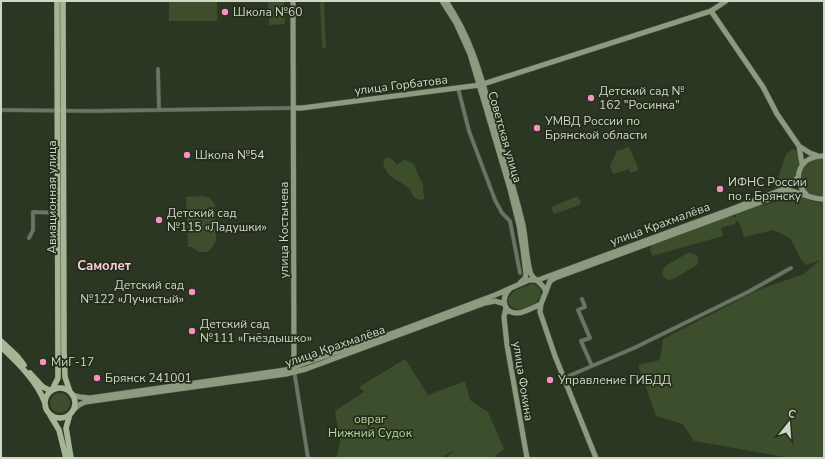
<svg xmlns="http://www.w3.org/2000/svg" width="825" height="459" viewBox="0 0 825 459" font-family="'Nunito Sans',sans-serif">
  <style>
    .green { fill: #3c4e2c }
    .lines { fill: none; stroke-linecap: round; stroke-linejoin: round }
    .street-casing { stroke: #4a5441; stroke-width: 4.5 }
    .secondary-casing { stroke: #4a5441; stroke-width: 6 }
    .primary-casing { stroke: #4a5441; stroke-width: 6 }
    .street { stroke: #6c7565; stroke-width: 3.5 }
    .secondary { stroke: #8c9a80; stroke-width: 5 }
    .primary { stroke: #a4b695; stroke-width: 5.5 }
    .poi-dot { fill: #fa8fc6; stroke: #232d19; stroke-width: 1.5 }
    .labels { text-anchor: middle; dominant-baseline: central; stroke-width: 3.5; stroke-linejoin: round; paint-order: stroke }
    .poi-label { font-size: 12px; fill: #d0d7ca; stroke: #232d19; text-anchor: start }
    .street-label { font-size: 12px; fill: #d0d7ca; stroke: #232d19 }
    .park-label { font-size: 12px; fill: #b6d89b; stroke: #232d19 }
    .neighbourhood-label { font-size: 13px; font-weight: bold; fill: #fccde3; stroke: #232d19 }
  </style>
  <rect width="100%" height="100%" fill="#2c3723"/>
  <path class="green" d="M169,1H217V21H169Z
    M268,1H284L285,24L269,25Z
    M320,1H324L326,49L322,47Z
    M629,147L639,170L630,173L629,169L613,174L610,166L617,151Z
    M793,149L797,151C803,170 792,184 776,191L774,186L776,185L786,154Z
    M385,158H391L397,165L404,160L413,163L423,185L424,199L419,200L414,197C411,194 411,189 407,187C395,177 388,179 383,163Z
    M817,158H824V197C799,201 790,167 817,158Z
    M789,194C802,193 811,204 824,202V458H791L694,441L683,424L656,416L638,365L660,360L663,339L758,290L804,274L820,260L806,265L801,259L790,238L773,230L744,237L738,220L735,224L721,228L723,236L652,256L650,249L652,244L731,215L736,218L735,213L759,205L761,206L775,202L776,198Z
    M203,196L210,198L215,205L216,240L213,247L207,252H199L191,247H188L186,197Z
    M578,196L581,202L580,205L554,214L551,207Z
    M688,253C696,252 701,258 697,265L673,279C668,281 664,279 662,273L665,266Z
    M531,284C539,285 541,288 541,296C536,307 510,318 508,299L514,291Z
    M405,359L428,395L465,381L470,400L488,412L504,449L493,458H446L455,450L440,458H337L340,440L335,411L364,392L359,387Z
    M50 403a10 10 0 1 1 20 0a10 10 0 1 1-20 0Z"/>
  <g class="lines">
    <g class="street-casing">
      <path id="street" d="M158,69L159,109
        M458,88L469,131L495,200L502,213L510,221L520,273
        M1,110L92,111L293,108
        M29,238L33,230V212L59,213
        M582,299L585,307L578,310L590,338L581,341L592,366
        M294,370L308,458
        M564,378L634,348L748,292L791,268"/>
    </g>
    <g class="secondary-casing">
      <path id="secondary" d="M293,1L294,367
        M442,1L456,23L470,54L510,189L519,225L523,250L526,274L525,278L520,283
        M446,1C473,41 481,77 494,122C504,156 515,191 523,225C526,240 526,256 530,271C532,281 542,280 546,292
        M711,11L763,87L777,114L799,146L802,164
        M293,108H302L480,85L711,11L726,1
        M799,146L810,153L816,155
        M806,194C790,177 801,155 824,156
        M509,290C501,298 503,313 517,313C524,313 534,307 541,304L550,281L555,278L791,191C802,193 814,200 824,199
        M541,304L540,312L555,356L596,458
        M506,307L504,317L507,345L527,458
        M72,395L80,397L90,398L285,370L396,332L495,295L529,280H538L729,210L789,187L798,177
        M73,410L79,405L85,402L286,374L306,369L485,303L495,301L505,304"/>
    </g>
    <g class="primary-casing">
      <path id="primary" d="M63,1L64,351L65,377L70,392
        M1,341L17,356L24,365
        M1,347C17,362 37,381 45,403
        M30,373L43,387L51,391
        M45 403a15 15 0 1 1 30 0a15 15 0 1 1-30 0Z
        M52,390L58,378V371L57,1
        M70,414L66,428L71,458
        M50,415L59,430L66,458"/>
    </g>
    <use href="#street" class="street"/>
    <use href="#secondary" class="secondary"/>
    <use href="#primary" class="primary"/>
  </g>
  <g class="poi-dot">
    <circle cx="225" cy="12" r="4"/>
    <circle cx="591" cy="98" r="4"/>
    <circle cx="537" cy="128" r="4"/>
    <circle cx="187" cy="155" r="4"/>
    <circle cx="720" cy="189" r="4"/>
    <circle cx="159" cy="220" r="4"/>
    <circle cx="192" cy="292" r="4"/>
    <circle cx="192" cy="331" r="4"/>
    <circle cx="43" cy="362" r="4"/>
    <circle cx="97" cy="378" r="4"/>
    <circle cx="550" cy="380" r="4"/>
  </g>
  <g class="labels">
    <g class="poi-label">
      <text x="233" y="12">Школа №60</text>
      <text x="599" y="91">Детский сад №<tspan x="599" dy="14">162 "Росинка"</tspan></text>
      <text x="545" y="121">УМВД России по<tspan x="545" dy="14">Брянской области</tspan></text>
      <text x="195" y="155">Школа №54</text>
      <text x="728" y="182">ИФНС России<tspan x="728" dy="14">по г. Брянску</tspan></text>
      <text x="167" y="213">Детский сад<tspan x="167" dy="14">№115 «Ладушки»</tspan></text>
      <text x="184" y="285" text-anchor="end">Детский сад<tspan x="184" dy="14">№122 «Лучистый»</tspan></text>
      <text x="200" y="324">Детский сад<tspan x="200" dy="14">№111 «Гнёздышко»</tspan></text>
      <text x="51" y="362">МиГ-17</text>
      <text x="105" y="378">Брянск 241001</text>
      <text x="558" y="380">Управление ГИБДД</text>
    </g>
    <g class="street-label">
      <text transform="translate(401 85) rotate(-7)">улица Горбатова</text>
      <text transform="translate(505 137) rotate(74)">Советская улица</text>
      <text transform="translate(52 197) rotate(-90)">Авиационная улица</text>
      <text transform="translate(660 224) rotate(-20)">улица Крахмалёва</text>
      <text transform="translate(284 230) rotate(-90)">улица Костычева</text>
      <text transform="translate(335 346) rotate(-19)">улица Крахмалёва</text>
      <text transform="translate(523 381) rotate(81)">улица Фокина</text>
    </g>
    <g class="park-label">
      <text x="370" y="419">овраг<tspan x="370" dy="14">Нижний Судок</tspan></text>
    </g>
    <g class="neighbourhood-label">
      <text x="104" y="266">Самолет</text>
    </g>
  </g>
  <rect width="825" height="459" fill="none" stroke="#d0d7ca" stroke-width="4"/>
  <g transform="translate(789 423) rotate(17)" stroke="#232d19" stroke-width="3" paint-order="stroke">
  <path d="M0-3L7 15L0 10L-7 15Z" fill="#d0d7ca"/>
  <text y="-6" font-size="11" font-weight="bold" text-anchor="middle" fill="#d0d7ca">С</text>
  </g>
</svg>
